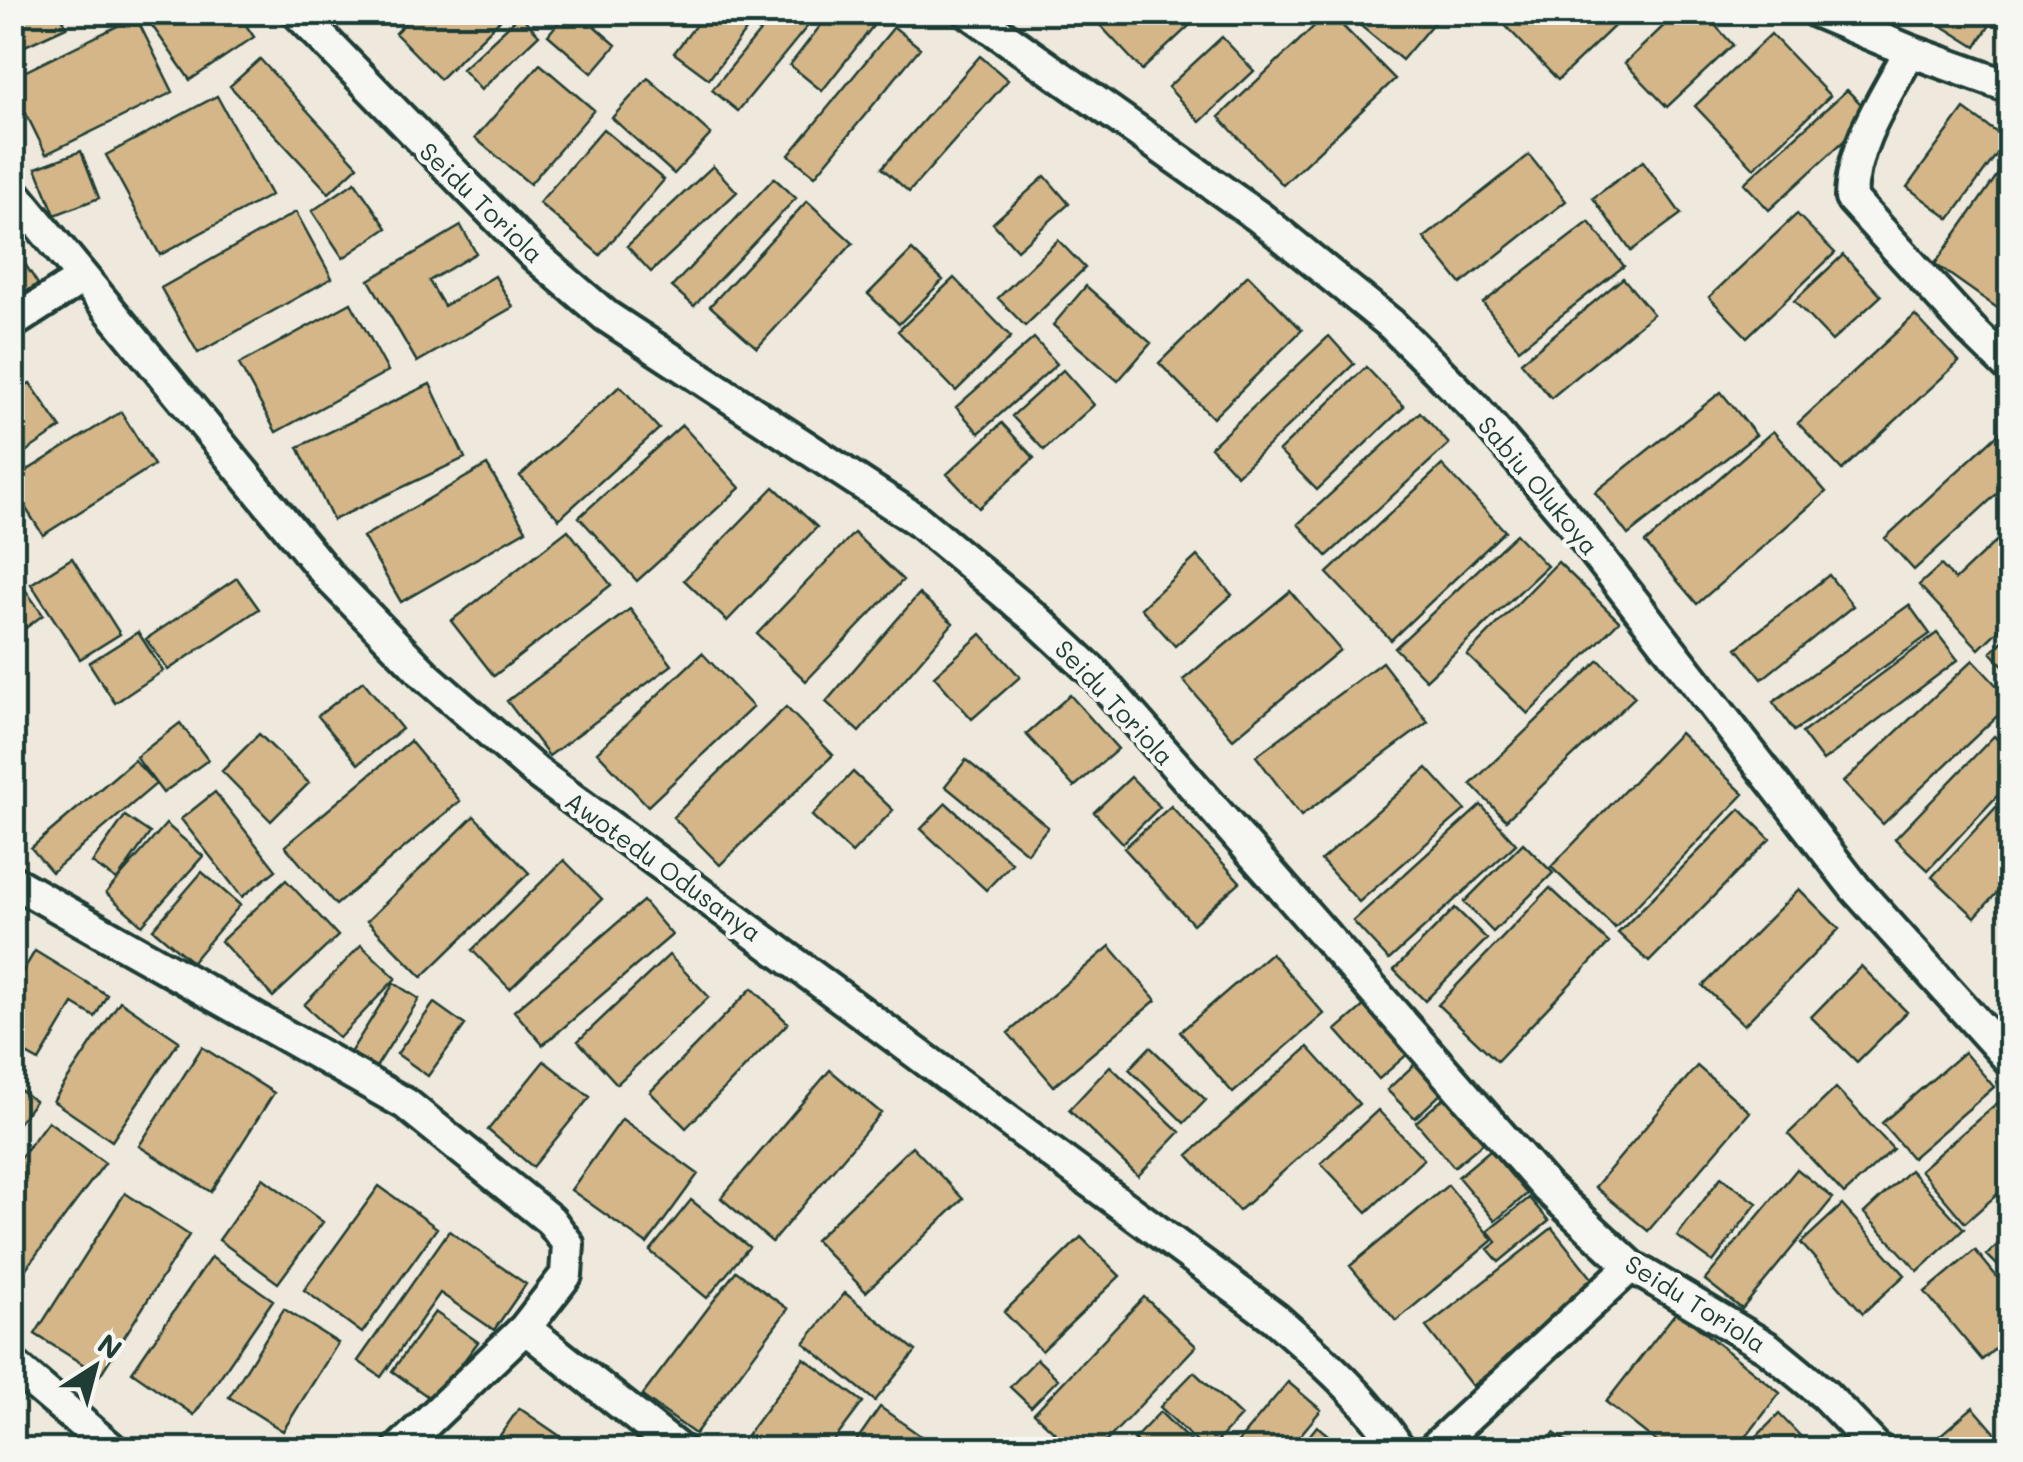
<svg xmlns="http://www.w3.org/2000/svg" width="2023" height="1462" viewBox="0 0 2023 1462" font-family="Mali,sans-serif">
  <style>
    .building { fill: #d4b688; stroke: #1f3d34; stroke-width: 2.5 }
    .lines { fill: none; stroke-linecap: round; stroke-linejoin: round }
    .street-casing { stroke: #1f3d34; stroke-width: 38 }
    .street { stroke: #f6f6f2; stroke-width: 30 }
    .labels { text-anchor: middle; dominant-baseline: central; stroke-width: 9; stroke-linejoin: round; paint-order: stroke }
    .street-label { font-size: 25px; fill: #1f3d34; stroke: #f6f6f2 }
  </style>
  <rect width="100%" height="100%" fill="#efe9dd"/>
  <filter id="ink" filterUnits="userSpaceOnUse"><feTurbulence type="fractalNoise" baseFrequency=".01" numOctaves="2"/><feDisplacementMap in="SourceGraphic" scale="20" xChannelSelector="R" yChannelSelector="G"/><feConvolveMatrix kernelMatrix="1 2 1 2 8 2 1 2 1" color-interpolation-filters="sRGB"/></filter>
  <g filter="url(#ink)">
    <path class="building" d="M12,12H60L66,27L12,52Z
      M147,12H237L254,37L190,80L144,14Z
      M416,12H508L440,79L395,33Z
      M567,12H578L616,45L592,73L548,35Z
      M706,12H760L709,79L674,53Z
      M776,12H819L738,111L712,90Z
      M831,12H884L822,91L790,65Z
      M1113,12H1204L1142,70L1100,25Z
      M1329,12L1395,79L1283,185L1219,117Z
      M1344,12H1423L1434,22L1402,60Z
      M1504,12H1629L1558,80L1498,18Z
      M1678,12H1703L1733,45L1667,107L1625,63Z
      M1920,12H1998L1976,47Z
      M520,15L539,35L481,90L462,69Z
      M136,17L173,92L46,154L12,85V78Z
      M894,27L920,48L815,176L789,155Z
      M1771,34L1830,96L1754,168L1695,106Z
      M1222,37L1254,71L1200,122L1168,87Z
      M980,56L1008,80L909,192L882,168Z
      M260,59L358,166L329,193L230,86Z
      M540,64L594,110L530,184L475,138Z
      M648,78L711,134L674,174L612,118Z
      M1847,90L1872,115L1769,210L1744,183Z
      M217,96L271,195L160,255L106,155Z
      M1964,109L2007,140L1950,219L1907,187Z
      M603,129L664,180L600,255L539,203Z
      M81,151L99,198L55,215L36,168Z
      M1529,155L1566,201L1461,284L1424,238Z
      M2010,157V301L2003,312L1935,264Z
      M1643,161L1681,214L1631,251L1593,198Z
      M713,166L737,192L651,272L627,246Z
      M1045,176L1069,204L1017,250L993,223Z
      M774,178L796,198L694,306L672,287Z
      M355,182L387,228L343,258L312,211Z
      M807,201L853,243L757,348L710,306Z
      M296,212L332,278L198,353L161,288Z
      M1797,214L1835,253L1747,337L1709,297Z
      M1589,222L1624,266L1519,349L1483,303Z
      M461,226L476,253L429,281L444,306L495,276L513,307L417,362L369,280Z
      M1058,240L1085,268L1025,326L998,298Z
      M12,244L38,284L12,300Z
      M912,250L943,280L899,324L868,294Z
      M1843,255L1881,296L1832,341L1794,301Z
      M1248,275L1302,330L1213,418L1159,363Z
      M954,278L1011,337L956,391L898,331Z
      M1623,278L1653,314L1551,398L1521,362Z
      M1086,286L1151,343L1118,381L1053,325Z
      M351,303L388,371L276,432L239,364Z
      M1915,315L1959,362L1842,470L1798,423Z
      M1329,336L1354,364L1237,475L1211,447Z
      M1034,338L1057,364L979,433L956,407Z
      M1366,367L1404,407L1317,490L1279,451Z
      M1063,370L1094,405L1044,450L1012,416Z
      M30,383L61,428L12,461V394Z
      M430,384L465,458L333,520L298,447Z
      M620,386L659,429L559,519L520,476Z
      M1721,392L1756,435L1628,535L1595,492Z
      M121,412L154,465L43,535L12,487V480Z
      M1420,412L1449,444L1327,556L1298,524Z
      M1002,423L1034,458L979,508L947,474Z
      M682,425L740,488L637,581L579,517Z
      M1773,431L1826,492L1697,604L1645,543Z
      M2000,432L2010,444V482L1914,570L1885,538Z
      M487,465L526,530L401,602L363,537Z
      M1442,465L1505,531L1391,640L1327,573Z
      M774,487L817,527L727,621L684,580Z
      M2010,528V619L1979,649L1919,585L1941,565L1955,580Z
      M568,530L611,585L494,676L451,621Z
      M854,533L903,580L806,681L757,634Z
      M1516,534L1547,566L1426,680L1395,648Z
      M1197,556L1232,595L1175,646L1141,608Z
      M72,558L120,634L80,659L31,584Z
      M1558,562L1619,621L1528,714L1467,655Z
      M12,571L43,615L19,633L12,624Z
      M1829,575L1853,606L1762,679L1737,648Z
      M237,578L259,609L168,670L146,639Z
      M1290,591L1340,650L1233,739L1183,680Z
      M919,594L953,623L859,732L826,702Z
      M1909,605L1930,634L1794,731L1773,702Z
      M630,609L672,665L549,756L507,701Z
      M138,632L163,671L115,703L89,663Z
      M1937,633L1958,660L1823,761L1802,733Z
      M981,634L1020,677L972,719L934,676Z
      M2010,634V673L1991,652Z
      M702,653L753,707L648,806L597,752Z
      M1599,660L1635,697L1506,820L1471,784Z
      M1973,660L2010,700V704L1883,824L1843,782Z
      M1382,662L1428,722L1301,816L1256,756Z
      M363,681L402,729L358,764L318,716Z
      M1070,695L1118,749L1074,787L1026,734Z
      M786,707L833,755L720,865L673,817Z
      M180,723L208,760L163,793L136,757Z
      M1680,733L1744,794L1615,928L1551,867Z
      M259,734L309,783L271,821L222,771Z
      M1994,736L2010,752V782L1928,870L1895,839Z
      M410,741L460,801L336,905L285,846Z
      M134,760L156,784L52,872L31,848Z
      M966,760L1048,827L1027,853L945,786Z
      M1427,768L1465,810L1359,902L1321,860Z
      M853,772L893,810L852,853L812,816Z
      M1131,777L1160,807L1123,843L1094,812Z
      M215,792L276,870L242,897L181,819Z
      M2010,792V878L1975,917L1932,877Z
      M946,803L1012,863L986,890L921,829Z
      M1481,805L1516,844L1389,960L1353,921Z
      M1171,806L1240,882L1193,924L1124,848Z
      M1740,809L1770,839L1649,962L1618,933Z
      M125,816L150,833L117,880L92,863Z
      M474,816L529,873L422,977L367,921Z
      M166,824L203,856L142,925L106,893Z
      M1523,843L1553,873L1493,932L1464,902Z
      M564,860L602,899L510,989L472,950Z
      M202,872L240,905L192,962L153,929Z
      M286,880L338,936L273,997L221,941Z
      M1550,888L1609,943L1497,1061L1438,1005Z
      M1799,889L1839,929L1744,1025L1703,986Z
      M643,901L672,935L543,1045L514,1011Z
      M1455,908L1487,939L1425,1001L1394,970Z
      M361,945L396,978L339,1038L304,1005Z
      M1110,946L1156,1000L1054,1086L1008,1033Z
      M35,951L107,995L95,1017L73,1004L39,1061L12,1046V989Z
      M1271,953L1324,1014L1233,1093L1180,1032Z
      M669,955L709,997L617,1084L578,1041Z
      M1861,966L1907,1012L1857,1062L1811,1017Z
      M394,983L419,999L373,1072L348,1056Z
      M752,988L788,1023L686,1128L650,1092Z
      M120,1001L179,1041L112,1141L53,1101Z
      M434,1003L465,1025L428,1076L397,1054Z
      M1367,1003L1410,1052L1379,1079L1336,1030Z
      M202,1047L274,1093L211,1192L139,1146Z
      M1150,1047L1206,1100L1184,1123L1129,1069Z
      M1308,1047L1359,1104L1239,1211L1188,1155Z
      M1964,1052L1994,1087L1912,1158L1882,1123Z
      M544,1061L590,1097L533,1167L488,1130Z
      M1417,1062L1445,1090L1415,1118L1387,1090Z
      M1110,1066L1180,1132L1138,1176L1069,1110Z
      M1697,1066L1750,1112L1648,1231L1595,1187Z
      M830,1070L881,1113L772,1242L721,1198Z
      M12,1084L35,1101L12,1132Z
      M1836,1088L1893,1149L1844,1194L1788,1134Z
      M1451,1092L1490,1137L1454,1167L1416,1122Z
      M1997,1103L2010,1118V1183L1965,1223L1920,1170Z
      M1378,1110L1424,1159L1367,1212L1321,1163Z
      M622,1119L698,1174L647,1244L571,1190Z
      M48,1121L105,1163L12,1287V1169Z
      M912,1146L963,1199L866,1292L815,1240Z
      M1490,1150L1527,1194L1495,1221L1458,1177Z
      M1797,1169L1833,1198L1742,1309L1705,1280Z
      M1910,1170L1964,1229L1918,1271L1864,1213Z
      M1721,1177L1757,1203L1713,1262L1677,1236Z
      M263,1178L323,1222L278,1283L219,1240Z
      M1448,1185L1493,1240L1396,1321L1350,1266Z
      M379,1186L437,1228L362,1333L304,1290Z
      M125,1193L189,1235L100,1375L35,1334Z
      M1529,1198L1549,1221L1499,1262L1488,1249L1497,1242L1488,1231Z
      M691,1200L749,1247L707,1298L650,1251Z
      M1842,1205L1905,1275L1863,1313L1801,1243Z
      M1552,1228L1599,1287L1472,1386L1426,1327Z
      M449,1231L526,1284L494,1330L440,1293L381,1377L358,1361Z
      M2010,1232V1278L1987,1255Z
      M1081,1237L1120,1276L1042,1351L1004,1312Z
      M1975,1250L2010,1293V1336L1982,1360L1925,1292Z
      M211,1257L273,1300L194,1415L132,1372Z
      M736,1271L788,1309L695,1434L642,1396Z
      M845,1293L916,1351L875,1401L804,1343Z
      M1144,1297L1196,1346L1098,1450H1073L1034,1413Z
      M284,1309L338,1343L283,1431L229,1397Z
      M1677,1311L1780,1393L1736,1450H1667L1606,1402Z
      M435,1312L478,1342L434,1401L392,1371Z
      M804,1358L863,1402L827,1450H736Z
      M1037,1359L1058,1379L1031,1407L1010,1387Z
      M1194,1372L1241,1416L1209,1450H1205L1160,1407Z
      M1288,1382L1321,1410L1288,1450H1231Z
      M880,1407L932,1444L928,1450H850Z
      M1973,1407L2010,1450H1924V1449Z
      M519,1408L570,1443L566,1450H490Z
      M1160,1412L1199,1450H1145L1134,1439Z
      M1779,1414L1811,1447L1743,1450Z
      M1317,1426L1346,1450H1298Z
      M1554,1433L1577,1450H1542Z"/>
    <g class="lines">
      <g class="street-casing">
        <path id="street" d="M297,12L531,252L606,316L917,520L1037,620L1095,674L1547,1188L1631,1266L1768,1348L1825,1395L1878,1450
          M969,12L1259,217L1391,324L1474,407L1571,521L1855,888L2010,1060
          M1817,12L1910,51L2010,87
          M1910,51C1885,98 1852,144 1851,198L1971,330L2010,368
          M12,191L330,578L427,677L536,772L1275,1318C1321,1359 1367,1398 1400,1450
          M12,323L82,278
          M12,881L406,1104L550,1220L568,1244L566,1275L525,1328L679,1450
          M12,1364L113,1450
          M398,1450L525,1328
          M1432,1450L1631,1266"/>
      </g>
      <use href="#street" class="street"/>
    </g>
  </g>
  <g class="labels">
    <g class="street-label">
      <text transform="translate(482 202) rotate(44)">Seidu Toriola</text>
      <text transform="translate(1539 485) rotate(50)">Sabiu Olukoya</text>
      <text transform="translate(1115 702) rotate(47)">Seidu Toriola</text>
      <text transform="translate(664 866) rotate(36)">Awotedu Odusanya</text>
      <text transform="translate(1696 1303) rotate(32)">Seidu Toriola</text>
    </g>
  </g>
  <rect width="2023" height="1462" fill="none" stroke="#f6f6f2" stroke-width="50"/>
  <rect x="25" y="25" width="1973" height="1412" fill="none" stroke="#1f3d34" stroke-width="4" filter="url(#ink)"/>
  <g transform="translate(95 1367) rotate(36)" stroke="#f6f6f2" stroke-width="8" paint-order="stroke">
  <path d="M0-8L18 38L0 25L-18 38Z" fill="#1f3d34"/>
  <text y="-15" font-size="28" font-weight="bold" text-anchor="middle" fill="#1f3d34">N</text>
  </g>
</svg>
